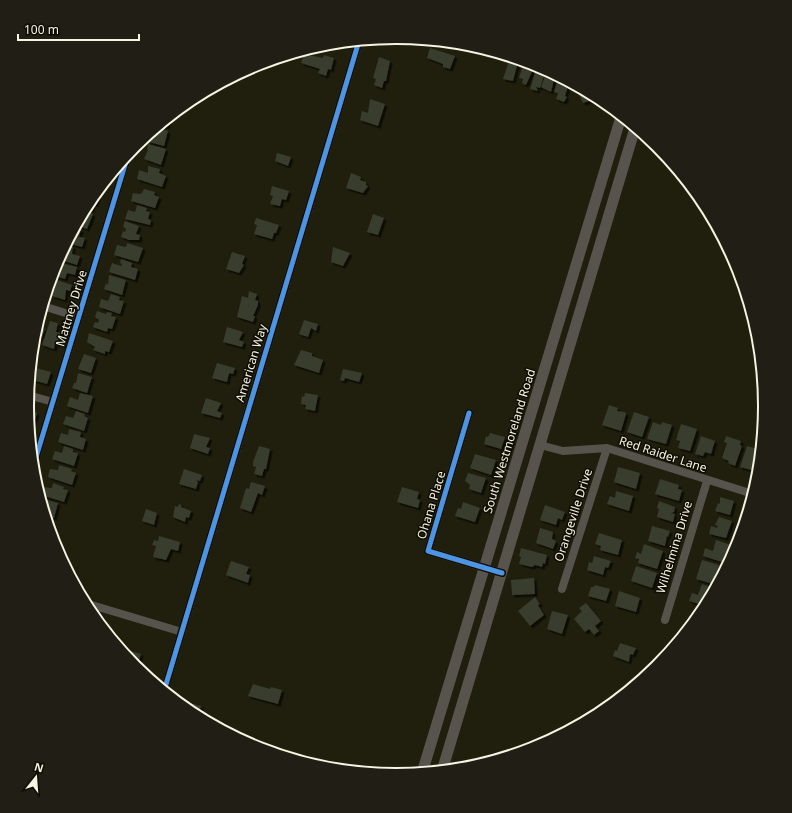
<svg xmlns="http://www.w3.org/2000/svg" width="792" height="813" viewBox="0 0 792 813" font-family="'Noto Sans',sans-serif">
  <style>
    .building { fill: #393c2e; filter: url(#shadow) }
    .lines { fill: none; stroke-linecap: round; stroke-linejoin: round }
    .street { stroke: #56534d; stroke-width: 8 }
    .secondary { stroke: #58544d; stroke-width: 11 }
    .cycleway-casing { stroke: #0f0d03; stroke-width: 8 }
    .cycleway { stroke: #4d94e3; stroke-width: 5 }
    .labels { text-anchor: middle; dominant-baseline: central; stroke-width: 3; stroke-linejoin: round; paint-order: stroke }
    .street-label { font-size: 12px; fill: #f6f4e2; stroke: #0f0d03 }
    .rim { fill: none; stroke: #f6f4e2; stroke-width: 2 }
  </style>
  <defs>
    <filter id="shadow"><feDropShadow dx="2.5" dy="2.5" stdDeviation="0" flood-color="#0009"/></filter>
  </defs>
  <rect width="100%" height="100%" fill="#201e0c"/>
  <path class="building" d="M430,48L455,56L450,69L443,67V64L427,58Z
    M304,54L323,58L324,55L334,58L331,70L328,69L326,76L318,73L320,69L301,63Z
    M379,57L390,61L386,81H384L382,88L374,85L376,79L373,78Z
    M512,60L518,62L513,81L503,79L509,61Z
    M524,62L535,65L526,85L522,83L523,79L519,78Z
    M537,66L546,70L540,88L536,87L538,91L530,89Z
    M547,71L555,75L551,92L541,87Z
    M558,79L569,83L565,96L567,97L564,102L556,99L558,93L554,92Z
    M575,86L591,94L593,100L583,103Z
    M370,99L385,104L378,126L360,120L362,111L368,113Z
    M170,117L167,127L160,125L161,124Z
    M157,127L168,131L164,146L149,142L151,136L155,135L156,133L153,132Z
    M148,144L166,149L161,165L144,159L148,150H147Z
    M277,153L291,157L288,166L275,161Z
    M148,166L160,169L159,173L166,176L162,187L137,179L139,170L148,173Z
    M351,173L361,177L360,180L366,182V185L368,186L363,193L346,188Z
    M272,186L289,191L286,200L282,199L280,206L270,204L273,196L270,195Z
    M144,189L155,192L154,195L159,197L155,208L131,201L133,193L139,194L142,193Z
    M95,195L98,196L96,205L93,204L92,210L86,208Z
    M137,205L147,208L146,211L150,212L148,219L151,220L150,225L125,219L128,210L135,212Z
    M84,211L93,214L87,229L76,225Z
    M373,214L384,218L378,235L367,232Z
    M256,218L279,225L276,233H274L272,239L254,234L257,225L254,224Z
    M125,221L139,226L136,234L140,235L139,240H129L121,237L123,231L125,232L126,229L123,226Z
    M75,228L81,230L79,236H76L85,238L82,247L67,243Z
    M127,243L143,248L138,262L114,255L117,245L126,247Z
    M66,245L73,247L72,254L80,256L77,265L58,259Z
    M333,247L350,253L343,266L331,262Z
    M232,252L245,256L242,264L244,265L239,273L226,269Z
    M121,259L132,263L131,267L138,269L135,280L109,272L112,263L121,266L122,264L120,263Z
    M57,262L77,267L75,275L67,273L65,279L52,275Z
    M109,275L126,280L122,295L104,289L106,283L108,285Z
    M57,280L72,285L70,291L66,290L65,300L52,296Z
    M249,291L257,294L255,300L258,301V305L253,316H255L253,322L237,317L242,296L248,298Z
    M111,294L120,297L119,300L124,301L120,314L99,307L101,299L108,301Z
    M97,311L106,314L107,312L112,313L111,316L116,317L112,329L108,328L107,332L93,327L95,322L98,323L99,320L95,317Z
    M304,320L318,324L316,331L311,328L308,337L299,334Z
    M50,321L58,323L56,332L61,333L57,345L55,344L54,349L42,345Z
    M37,326L45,329L42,337L40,336L39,340L34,339Z
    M227,327L243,332L239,340L244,342L242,347L223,342Z
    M89,333L113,341L109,352L105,351V354L93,350L95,347L87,342Z
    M301,350L312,353V356L323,360L319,373L294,365Z
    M84,354L96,358L91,373L78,369Z
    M217,363L235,368L233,374L229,373L227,382L212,378Z
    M36,368L51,372L47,384L32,380Z
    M343,369L362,373L359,382L345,378L344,381L340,380Z
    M78,373L92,377L87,393L72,388L74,383H76Z
    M80,393L93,396L88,413L67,406L70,397L78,400Z
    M305,393L318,395L315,411L305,409L306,405L301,404L302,396L304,397Z
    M206,398L221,403L217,411L222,413L220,418L201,413Z
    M609,405L618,408L617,411L625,412L626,414L621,431L602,425Z
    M27,410L37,413L33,425L29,424Z
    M76,411L85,414L84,416L88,418L84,431L63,424L66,416L73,418Z
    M634,412L649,417L642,437L627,432Z
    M653,422L661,425L662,422L672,425L666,444L647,439Z
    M681,424L697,429L690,451L678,448L680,441L676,440Z
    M69,429L81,432L80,437L86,439L83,450L58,442L61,433L68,435Z
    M490,433L505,437L501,449L484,444L486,436L488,437Z
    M194,434L210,438L206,447L210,448L208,454L190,448Z
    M701,436L715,441L711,454L705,452L703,456L695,454Z
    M726,436L741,441L740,445L742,446L735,466L728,463L729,461L722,458L727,443L724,442Z
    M64,446L73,449V452L78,453L74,466L52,459L55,451L62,453Z
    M259,446L270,449L266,469H264L262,476L254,474L256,467L253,466V462Z
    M747,446L761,450L755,471L740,467Z
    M475,454L496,460L491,475L470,468Z
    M59,465L72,469L71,471L76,473L72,485L48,477L50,469L58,470Z
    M618,467L640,473L636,489L614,482Z
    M184,469L202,475L200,481L196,480L198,482L196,489L179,484Z
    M468,473L486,478L481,493L469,489L470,485L465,481Z
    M660,479L679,485L678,489L682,490L679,501L655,494Z
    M251,482L265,486L262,495L258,493L251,512L240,508L246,488L249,489Z
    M53,483L64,487L63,489L68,490L64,502L41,495L43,487L52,488Z
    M402,487L419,492L417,499L420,500L418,508L397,502Z
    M616,491L633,496L629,511L607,504L610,496L615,498Z
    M720,497L734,501L730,515L715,511L718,503L720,504Z
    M40,498L58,503L54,518L45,516Z
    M659,501L675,507L674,512L671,513L675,514L673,522L657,517L659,509L657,508Z
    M463,502L480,508L475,522L455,516L458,508L461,509Z
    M179,504L181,505V507L191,511L189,518L186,517L185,522L173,517L175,506L178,507Z
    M545,505L565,512L562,520L558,518L556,525L540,520Z
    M146,509L157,513L154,525L142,521Z
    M719,517L732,521L726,538L709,534L711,526L717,528L718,526L715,525Z
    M53,523L57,536L52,537L48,524Z
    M652,526L670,531L668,537L667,536L665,546L648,541Z
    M540,528L553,532L552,539L556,541L553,549L536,543Z
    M599,533L622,540L618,555L600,550L601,546L595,544Z
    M159,536L180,542L178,551L171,549L166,560L153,557L156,546L152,545L154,540L158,541Z
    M716,540L734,546L728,564L703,556L705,548L713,551Z
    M644,544L663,551L657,569L638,563L639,559L635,558L637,552L641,554Z
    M521,548L547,555L545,564L543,563L542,567L535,565L532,567L519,564L521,557L519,556Z
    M594,556L611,561L608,568L605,567L603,575L587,570L589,562L592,563Z
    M702,560L719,565L716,575L719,576L716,585L696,579Z
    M231,561L249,567L246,574L250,575L248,583L226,575L228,569L230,570L228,569Z
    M636,566L657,573L652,588L631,581Z
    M534,578L535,594L512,595L511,580Z
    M702,584L715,589L706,606L689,601L692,593L698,595Z
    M595,585L610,589L606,601L588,596L591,587H594Z
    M619,591L640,598L636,612L615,606Z
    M535,597L540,604L538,605L544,615L530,626L518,611Z
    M586,603L601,621L595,626L599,631L594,635L589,629L585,632L574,619L582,611L579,608Z
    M552,611L568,615L562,634L547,629Z
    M620,643L636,648L633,655L630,654L629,662L613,656L615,650L617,651Z
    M127,650L141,654L137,667H134L125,656Z
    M253,684L270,689L271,687L282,690L278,704L248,696Z
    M186,702L201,706L198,717L184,708Z"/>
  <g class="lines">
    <path class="street" d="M43,306L78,317
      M28,395L53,402
      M469,413L428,551L502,573
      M540,445L563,451L607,448L753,494
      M33,467L128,155
      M562,589L607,448
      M85,603L182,632
      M665,620L707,481
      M164,691L359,41"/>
    <path class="secondary" d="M442,771L635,128
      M422,773L621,117"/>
    <g class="cycleway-casing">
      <path id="cycleway" d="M469,413L428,551L502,573
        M33,467L128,155
        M164,691L359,41"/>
    </g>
    <use href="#cycleway" class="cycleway"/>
  </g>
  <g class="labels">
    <g class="street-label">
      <text transform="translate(71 308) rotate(-73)">Mattney Drive</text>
      <text transform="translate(251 363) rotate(-73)">American Way</text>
      <text transform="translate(509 441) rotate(-73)">South Westmoreland Road</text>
      <text transform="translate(663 454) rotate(18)">Red Raider Lane</text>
      <text transform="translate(431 505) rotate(-73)">Ohana Place</text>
      <text transform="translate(573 515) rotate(-72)">Orangeville Drive</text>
      <text transform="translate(674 547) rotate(-73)">Wilhelmina Drive</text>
    </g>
  </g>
  <path d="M0 0H792V813H0ZM34 406a362 362 0 1 1 724 0a362 362 0 1 1-724 0Z" fill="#211f15" fill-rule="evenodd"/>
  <path class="rim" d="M34 406a362 362 0 1 1 724 0a362 362 0 1 1-724 0Z"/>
  <g transform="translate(36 777) rotate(17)" stroke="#0f0d03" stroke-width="3" paint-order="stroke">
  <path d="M0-3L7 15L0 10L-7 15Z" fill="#f6f4e2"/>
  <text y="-6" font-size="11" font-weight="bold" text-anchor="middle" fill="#f6f4e2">N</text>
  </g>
  <path d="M18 34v6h121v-6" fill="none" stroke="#f6f4e2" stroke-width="2"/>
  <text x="24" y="34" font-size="12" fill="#f6f4e2" stroke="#0f0d03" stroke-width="3" paint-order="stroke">100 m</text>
</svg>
